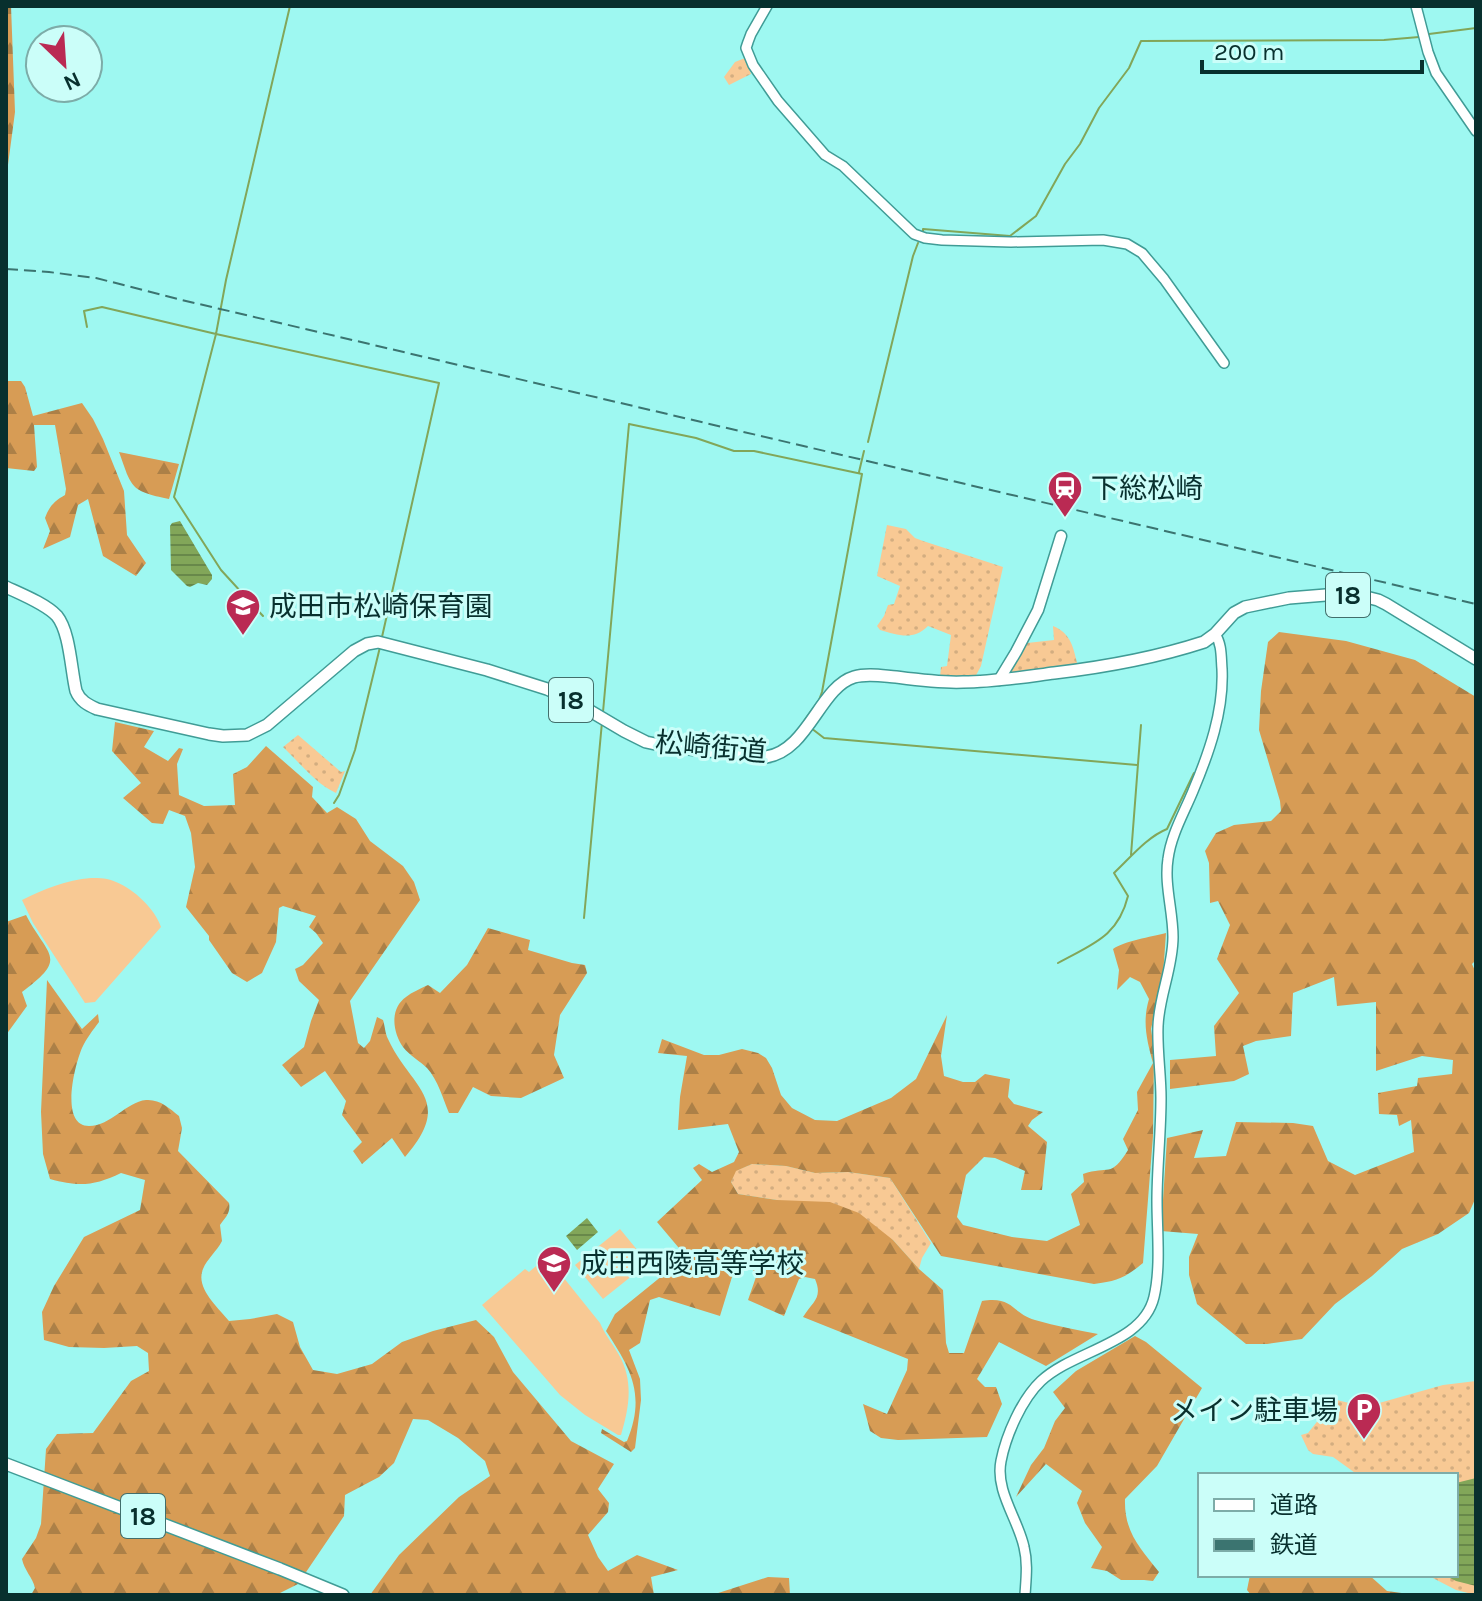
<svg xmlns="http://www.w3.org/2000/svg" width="1482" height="1601" viewBox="0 0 1482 1601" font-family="Karla,'Noto Sans JP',sans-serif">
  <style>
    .grass { fill: url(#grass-dots) }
    .forest { fill: url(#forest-firs) }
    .garden { fill: #f8c994 }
    .water { fill: url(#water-rules) }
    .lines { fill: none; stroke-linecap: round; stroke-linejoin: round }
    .stream { stroke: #82a659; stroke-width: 2 }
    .tertiary-casing { stroke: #409c96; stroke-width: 12 }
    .secondary-casing { stroke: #409c96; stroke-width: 13 }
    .primary-casing { stroke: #409c96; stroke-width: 14 }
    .tertiary { stroke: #fff; stroke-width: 9 }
    .secondary { stroke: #fff; stroke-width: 10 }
    .primary { stroke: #fff; stroke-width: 11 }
    .rail { stroke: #3b7470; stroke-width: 2; stroke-dasharray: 12 6; stroke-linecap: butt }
    .labels { text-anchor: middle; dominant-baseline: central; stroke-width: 6; stroke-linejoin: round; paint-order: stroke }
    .shield { fill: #cbfef9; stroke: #426e6b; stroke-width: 2 }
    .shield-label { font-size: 26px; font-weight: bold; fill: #08302e }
    .poi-label { font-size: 28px; fill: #08302e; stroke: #cbfef9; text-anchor: start }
    .street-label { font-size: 28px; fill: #08302e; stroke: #cbfef9 }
  </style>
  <defs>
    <pattern id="grass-dots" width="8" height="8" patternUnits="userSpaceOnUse" patternTransform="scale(2)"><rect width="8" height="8" fill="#f8c994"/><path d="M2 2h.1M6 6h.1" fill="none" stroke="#d3ad80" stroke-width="1.8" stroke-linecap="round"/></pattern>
    <pattern id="forest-firs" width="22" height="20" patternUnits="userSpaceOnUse" patternTransform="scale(2)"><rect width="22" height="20" fill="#d79c55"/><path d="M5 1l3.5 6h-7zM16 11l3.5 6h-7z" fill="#ac8047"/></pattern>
    <pattern id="water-rules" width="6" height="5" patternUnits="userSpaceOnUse" patternTransform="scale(2)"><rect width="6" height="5" fill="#82a659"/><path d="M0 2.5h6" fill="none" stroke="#68884a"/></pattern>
  </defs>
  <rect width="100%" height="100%" fill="#9ef8f1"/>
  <path class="grass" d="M745,58L751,74L729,85L724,77L735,62Z
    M887,525L906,529L915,538L923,541L1003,567L981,666L974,679L940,677L941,667L947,666L951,635L928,626C913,641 898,635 880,630L877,626L884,616L888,605L894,604L900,586L877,576Z
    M1053,626C1072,634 1073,648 1078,666L1011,675L1009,670L1027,643L1054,640Z
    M298,735L341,772L345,771L336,793C316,784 299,762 283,747Z
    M752,1164L786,1166L815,1173L848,1172L890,1178L931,1243L922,1258L919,1269L893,1240L777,1200L738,1194L731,1182L735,1171Z
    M1476,1381V1595L1456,1590L1427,1575H1456V1475H1358L1333,1457L1313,1454L1308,1450L1301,1435L1308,1433L1332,1403L1337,1400L1353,1404L1372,1405L1443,1385Z"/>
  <path class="forest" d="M6,6H11L15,112L6,180Z
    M6,381H21L25,387L33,416L82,403L93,419L103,439L124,491L127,535L146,563L136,576L103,556L88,499L78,505L70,537L43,549L50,531L45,518C49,507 54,501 65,495L66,489L55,425H34L37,467L34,471L6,468Z
    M119,452L179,464L169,499C130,491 132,488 119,452Z
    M1279,632L1346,641L1415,660L1476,697V960L1472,964L1476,973V1197L1469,1213L1438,1234L1402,1249L1372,1276L1335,1304L1302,1339L1267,1344H1246L1197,1304L1189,1275V1257L1198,1234L1161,1231L1167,1138L1203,1130L1194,1158L1226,1156L1236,1122L1293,1123L1313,1126L1328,1161L1355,1175L1414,1152L1411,1120L1399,1126L1397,1115L1379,1114L1378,1093L1417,1086L1418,1078L1452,1074L1453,1060L1422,1056L1376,1071V1002L1337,1006L1334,977L1293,993L1291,1036L1256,1041L1243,1046L1249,1074L1234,1081L1170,1089V1060L1216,1056L1214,1026L1239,993L1217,959L1230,925L1218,901L1210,903L1209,863L1205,851L1216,833L1234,825L1271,821L1281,811L1280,801L1259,730L1261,691L1268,642Z
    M115,722L154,731L144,747L168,761L179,748L183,749L177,764L179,795L204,806L235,805L233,774L247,767L266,746L313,787L312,797L327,813L337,807L356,819L370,841L403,866L414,882L420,900L350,1001L358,1043L364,1048L370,1041L377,1017L383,1020C385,1026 385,1033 388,1039C411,1089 455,1099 405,1157L392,1138L362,1164L353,1151L362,1142L342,1115L346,1101L325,1071L301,1087L282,1065L304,1047L311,1021L319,1000L299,981L295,969L303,965L323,943L316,933L309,927L316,916L283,906L279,908L276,942L262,973L247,982L232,973L209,940V936L186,907L195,867L191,833L185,816L169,810L163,824L152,823L123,798L141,783L112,751Z
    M26,915C48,957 69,957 22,992L27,1006L6,1035V922Z
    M488,928L530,940L528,950L572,963L585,965L587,973L560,1015L554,1055L564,1078L521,1098L491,1096L473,1087L458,1113H449C443,1099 438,1080 427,1068C420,1061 410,1056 403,1047C393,1033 389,1009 406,997C412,992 420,989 428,985L440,993L467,965Z
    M1166,933L1163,975L1151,1029L1154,1050L1153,1136L1143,1263C1125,1278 1117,1281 1094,1284L941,1256L890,1178L848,1172L815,1173L786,1166L752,1164L736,1171L731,1182L738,1194L777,1200L830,1202L859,1213L893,1240L919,1269L943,1290L946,1343L949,1353H964L982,1301C1014,1296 1011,1313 1035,1320C1056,1326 1077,1330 1098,1334L1046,1366L999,1342L977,1379L985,1387H996L1002,1404L987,1437L898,1440L881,1438L870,1431L863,1404L887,1414L907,1370L908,1359L803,1317C813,1301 823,1298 815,1279L805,1277L799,1279L784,1316L748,1300L756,1277L751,1265L736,1264L720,1316L659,1297L650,1300L640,1343L629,1350L640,1379L641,1400L635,1448L631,1452L601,1433L602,1429L624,1442L627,1441C646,1395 631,1369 606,1331L615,1314L673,1267L684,1254L657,1222L702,1180L693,1168L699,1164L712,1172L734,1162L739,1152L728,1124L678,1130L680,1097L687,1056L658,1053L662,1039L704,1055H719L742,1049L758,1053L766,1058L772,1068L781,1095L792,1108L815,1120L837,1121L891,1098L916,1079L947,1015L941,1056L944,1076L963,1082H975L985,1074L1010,1079L1008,1097L1014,1104L1043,1112L1032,1120L1028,1126L1047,1142L1042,1190H1021L1025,1171L995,1158L984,1157L966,1175L957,1217L963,1225L1012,1237L1047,1241L1080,1225L1071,1194L1084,1182L1083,1174C1109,1165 1110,1179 1128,1150L1123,1139L1138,1110L1137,1092L1153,1063C1147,1041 1142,1022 1149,999L1140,982L1130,977L1117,990L1119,970L1113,949C1124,941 1151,937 1166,933Z
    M47,980L82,1029L98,1014L99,1022C93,1030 86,1039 82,1048C75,1064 59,1126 89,1126C111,1126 126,1102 146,1100C160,1099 169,1108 179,1116L182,1128L178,1151L229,1203C231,1213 225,1218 220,1225L222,1241C217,1251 207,1259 203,1269C195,1288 218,1307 229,1321L250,1319L277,1314L293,1322L300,1347L313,1370L337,1374L372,1364L402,1342L433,1331L476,1320L494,1337L513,1372L571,1441L614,1464L598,1489L609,1503L608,1512L588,1535L598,1557L608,1571L637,1555L678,1570L651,1577L654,1595H370L399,1555L459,1497L490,1476L485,1461L458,1438L428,1420L413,1419L394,1463L379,1477L345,1495L344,1516L298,1584L276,1595H31L35,1588C33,1578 24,1570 22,1559L36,1538L41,1524L46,1449L57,1434L93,1433L131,1381L149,1371L148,1353L137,1346L104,1348L69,1347L44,1340L42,1312L54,1286L84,1237L140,1210L145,1180L121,1173C94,1186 79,1187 50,1179L43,1154L41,1112Z
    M1135,1336L1146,1342L1202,1388L1157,1466L1125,1499C1124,1532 1140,1548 1159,1572L1153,1581L1144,1580H1121L1107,1571L1091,1568L1102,1547L1085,1523L1077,1503L1082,1491L1046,1464L1016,1497L1031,1465L1044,1448L1055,1421L1065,1408L1053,1392L1076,1371Z
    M1250,1575H1369L1387,1591L1416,1595H1251L1247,1590Z
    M768,1577L789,1578L790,1595H712Z"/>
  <path class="garden" d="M91,878C100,878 108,878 116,882C134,889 155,909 161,927L95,1002L85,1003L33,923L22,900C44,889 66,880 91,878Z
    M620,1229L648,1263L603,1299L575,1265Z
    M547,1257L600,1323C605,1335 613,1344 619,1355C634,1381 629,1408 621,1435H618L585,1415L560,1395L482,1305L525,1269L529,1272Z"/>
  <path class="water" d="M180,521L212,575V579L207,585L198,583L190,587L187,586L171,570L170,526L172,523Z
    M587,1218L598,1232L577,1250L566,1236Z
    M1476,1478V1509L1474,1516L1476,1520V1586L1456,1581L1444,1575H1456V1483Z"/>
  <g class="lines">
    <path class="stream" d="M1429,34L1476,28
      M923,231V229L1010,236L1036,216L1065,164L1080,144L1099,108L1129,68L1141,41L1384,40L1419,37
      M87,327L84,311L102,307L216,334L439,383L382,637
      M868,442L913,256L918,243
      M859,472L864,451
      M263,616L221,570L174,497L216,334L226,280L290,6
      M603,712L629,424L696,438L734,451H754L862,474L822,692L819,700L804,721
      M811,728L824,738L1137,765
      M334,803L339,795L355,750L380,647
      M1131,855L1141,725
      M584,918L602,722
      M1058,963C1092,944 1118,937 1128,896L1114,873C1130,858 1147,837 1167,829L1194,773"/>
    <g class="tertiary-casing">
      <path id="tertiary" d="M767,6L751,34L748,42L746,48L753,65L778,101L825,155L843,166L914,234L925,238L942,240L1011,242L1103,240L1127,244L1142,253L1164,279L1224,363
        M1416,6L1428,52L1436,73L1476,131
        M1025,1595C1026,1579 1028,1563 1024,1547C1018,1519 995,1491 1001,1461C1006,1435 1022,1399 1041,1381C1074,1350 1143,1344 1154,1297C1161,1267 1157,1232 1157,1201C1157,1167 1161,1133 1161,1098C1161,1074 1157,1050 1158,1026C1159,996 1173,968 1173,937C1173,911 1164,884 1168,859C1171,835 1184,813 1193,791C1209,753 1224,711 1222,669C1221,657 1222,644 1215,634"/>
    </g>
    <g class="secondary-casing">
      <path id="secondary" d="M999,680L1016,652L1038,610L1061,536"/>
    </g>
    <g class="primary-casing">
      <path id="primary" d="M6,587C21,594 46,604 57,616C70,632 71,670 76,691C80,701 88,705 97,709L209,734L223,736L247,735L267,725L354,651L367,644L378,642L487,670L547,689L575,702L624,731L646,742L669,747L766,757C808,751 820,687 854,677C867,673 883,676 896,677C919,680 941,683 963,682C994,682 1024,677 1054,673C1105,667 1155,658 1204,642L1215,634L1234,613L1245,607L1289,598L1338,594L1358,595L1378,600L1386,604L1476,659
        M6,1464L280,1569L343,1595"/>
    </g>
    <use href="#tertiary" class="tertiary"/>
    <use href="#secondary" class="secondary"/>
    <use href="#primary" class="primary"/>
    <path class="rail" d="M6,269L49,272L96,278L182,300L1476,604"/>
  </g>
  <defs>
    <g id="station-pin" transform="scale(1.8)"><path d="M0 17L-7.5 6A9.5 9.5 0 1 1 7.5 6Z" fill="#ba2a53" stroke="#cbfef9"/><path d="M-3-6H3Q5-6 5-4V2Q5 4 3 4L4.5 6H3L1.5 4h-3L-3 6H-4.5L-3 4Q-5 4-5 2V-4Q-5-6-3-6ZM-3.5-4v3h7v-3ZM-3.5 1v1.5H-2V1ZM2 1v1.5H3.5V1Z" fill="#fff"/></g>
    <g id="school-pin" transform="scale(1.8)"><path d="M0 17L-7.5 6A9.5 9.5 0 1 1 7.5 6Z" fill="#ba2a53" stroke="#cbfef9"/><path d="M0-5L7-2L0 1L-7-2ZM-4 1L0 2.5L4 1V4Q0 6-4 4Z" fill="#fff"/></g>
    <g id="parking-pin" transform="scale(1.8)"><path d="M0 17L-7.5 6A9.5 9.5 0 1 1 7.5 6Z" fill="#ba2a53" stroke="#cbfef9"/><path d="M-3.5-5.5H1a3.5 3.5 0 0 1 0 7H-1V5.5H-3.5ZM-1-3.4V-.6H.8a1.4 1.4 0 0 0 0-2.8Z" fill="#fff"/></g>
  </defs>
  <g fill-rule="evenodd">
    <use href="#station-pin" x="1065" y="488"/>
    <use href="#school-pin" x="243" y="606"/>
    <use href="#school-pin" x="554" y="1263"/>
    <use href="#parking-pin" x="1364" y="1410"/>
  </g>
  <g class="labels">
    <g class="shield">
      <rect x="1326" y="573" width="44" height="44" rx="6"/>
      <rect x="549" y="678" width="44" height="44" rx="6"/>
      <rect x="121" y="1494" width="44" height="44" rx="6"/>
    </g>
    <g class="shield-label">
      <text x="1348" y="595">18</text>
      <text x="571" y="700">18</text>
      <text x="143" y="1516">18</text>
    </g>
    <g class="poi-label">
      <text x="1091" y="488">下総松崎</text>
      <text x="269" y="606">成田市松崎保育園</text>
      <text x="580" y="1263">成田西陵高等学校</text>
      <text x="1338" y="1410" text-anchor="end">メイン駐車場</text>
    </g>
    <g class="street-label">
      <text transform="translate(711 747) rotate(5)">松崎街道</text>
    </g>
  </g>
  <rect width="1482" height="1601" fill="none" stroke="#08302e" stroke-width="16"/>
  <rect x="1198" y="1473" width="260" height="104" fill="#cbfef9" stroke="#7daca8" stroke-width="2"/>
  <rect x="1214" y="1499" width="40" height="12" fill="#ffffff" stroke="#7daca8" stroke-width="2"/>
  <text x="1270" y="1513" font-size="24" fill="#08302e">道路</text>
  <rect x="1214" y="1539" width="40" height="12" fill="#3b7470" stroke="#7daca8" stroke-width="2"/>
  <text x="1270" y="1553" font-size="24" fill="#08302e">鉄道</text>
  <g transform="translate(64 64) rotate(155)"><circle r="38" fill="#cbfef9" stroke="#7daca8" stroke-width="2"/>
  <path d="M0-6L14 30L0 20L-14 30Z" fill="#ba2a53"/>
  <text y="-12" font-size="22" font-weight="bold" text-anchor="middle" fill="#08302e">N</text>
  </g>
  <path d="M1202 60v12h220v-12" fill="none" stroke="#08302e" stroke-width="4"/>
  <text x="1214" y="60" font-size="24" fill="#08302e" stroke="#cbfef9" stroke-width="6" paint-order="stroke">200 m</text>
</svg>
